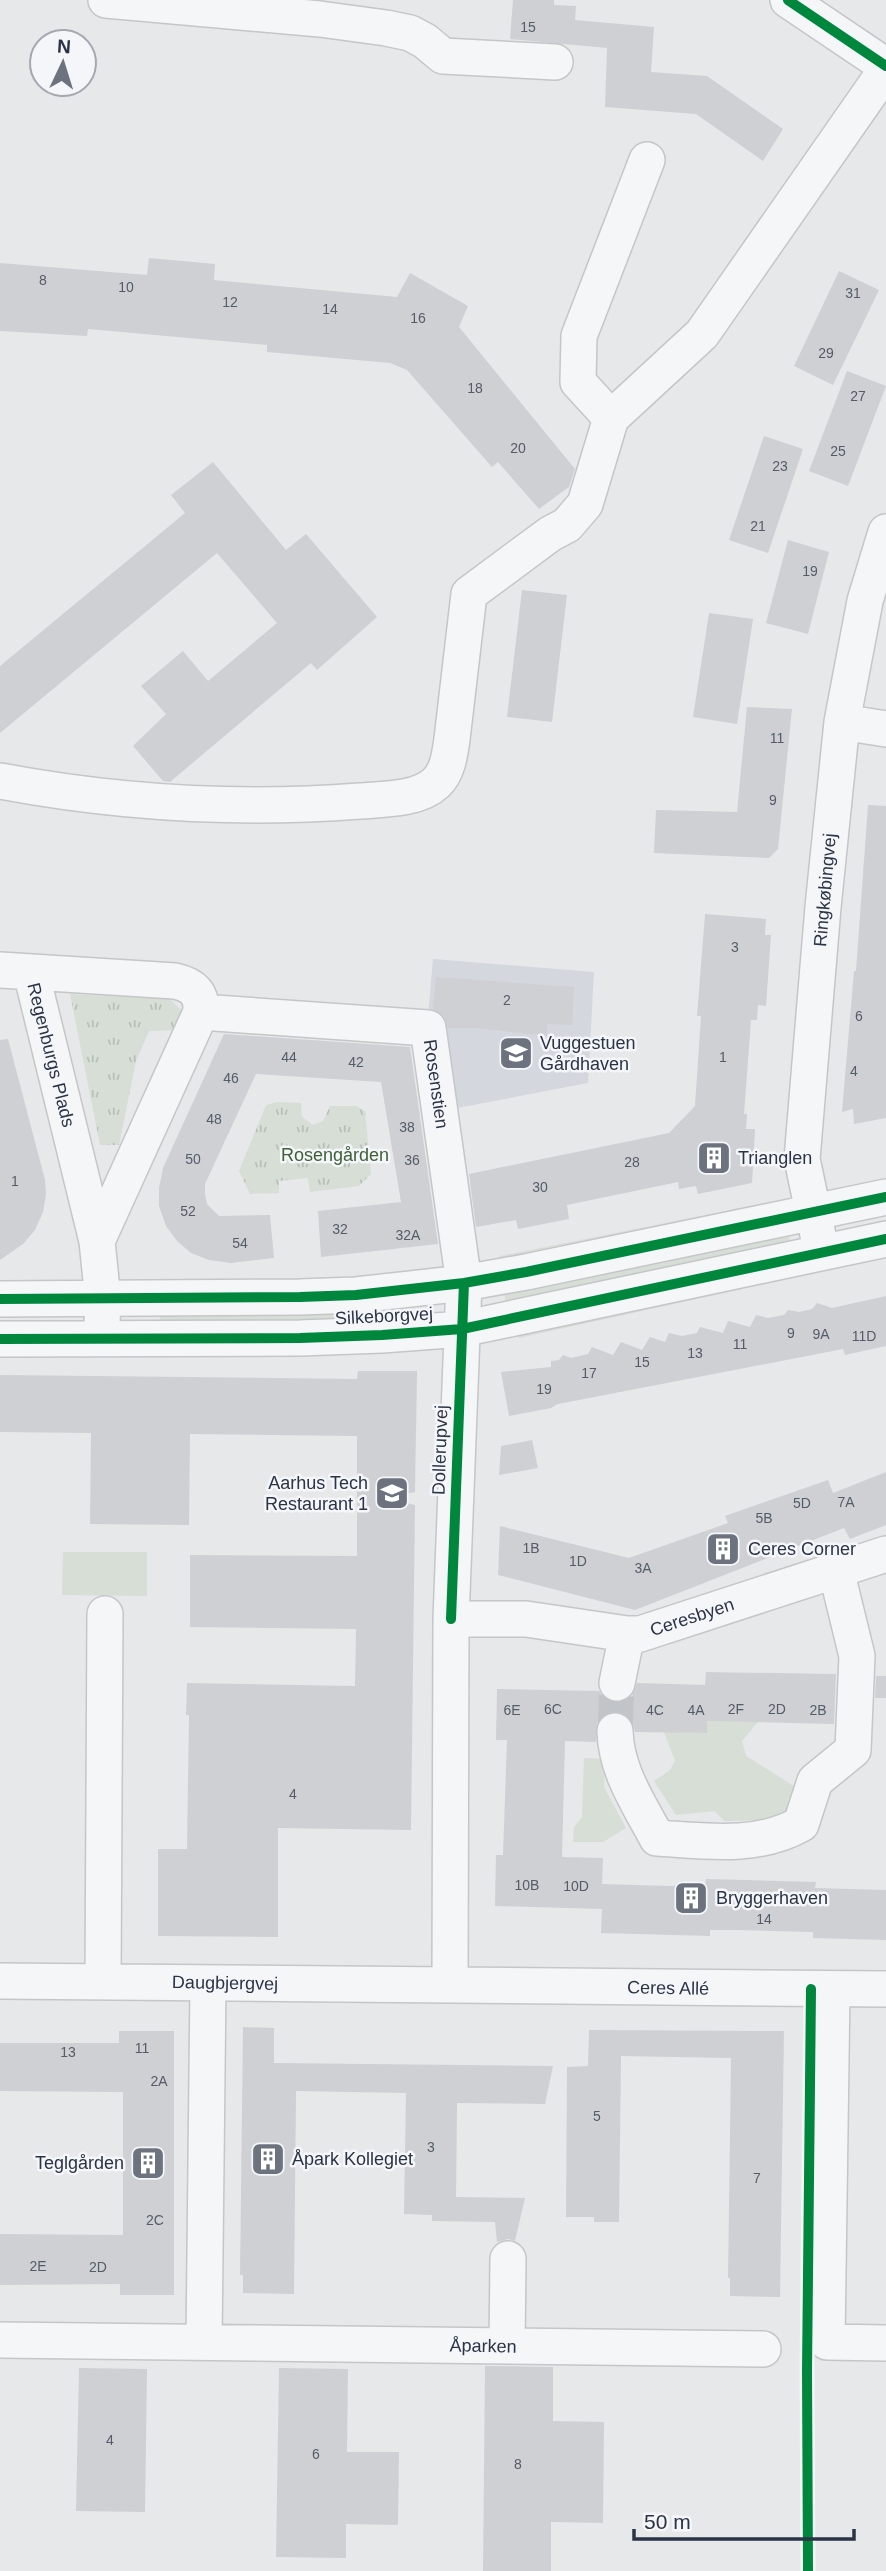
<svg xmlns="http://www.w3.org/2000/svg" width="886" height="2571" viewBox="0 0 886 2571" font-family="Arial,sans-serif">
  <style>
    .built { fill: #d4d7dd }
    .green { fill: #d6ded6 }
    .park { fill: url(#park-tufts) }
    .building { fill: #ced0d3 }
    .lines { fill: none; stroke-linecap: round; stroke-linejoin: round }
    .minor-tunnel { stroke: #c1c4c9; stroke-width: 35; stroke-dasharray: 35 18; stroke-linecap: butt }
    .minor-casing { stroke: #c4c6c8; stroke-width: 38 }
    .minor { stroke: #f5f6f7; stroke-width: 35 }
    .cycleway-casing { stroke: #f4f6f9; stroke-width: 15 }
    .cycleway { stroke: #00873e; stroke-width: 10 }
    .labels { text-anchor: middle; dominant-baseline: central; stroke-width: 5; stroke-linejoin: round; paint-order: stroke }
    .number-label { font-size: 14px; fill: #545c69 }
    .street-label { font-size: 18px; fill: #2b3445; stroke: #f4f6f9 }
    .poi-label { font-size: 18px; fill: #2b3445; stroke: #f4f6f9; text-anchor: start }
    .park-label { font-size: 18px; fill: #3f6138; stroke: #f4f6f9 }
  </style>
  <defs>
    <pattern id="park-tufts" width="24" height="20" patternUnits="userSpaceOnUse" patternTransform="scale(1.75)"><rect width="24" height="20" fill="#d6ded6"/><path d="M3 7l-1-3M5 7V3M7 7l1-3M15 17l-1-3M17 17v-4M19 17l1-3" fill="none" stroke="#b8bfb9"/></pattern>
  </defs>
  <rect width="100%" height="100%" fill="#e6e8ea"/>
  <path class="built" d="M433,959L594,972L588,1083L452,1109L428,1017Z"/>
  <path class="green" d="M770,1202L772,1203L534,1254L499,1258L500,1256Z
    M786,1236L790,1238L788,1243L506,1303L504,1292Z
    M807,1272L806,1275L519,1338L518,1336L519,1334Z
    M401,1306L403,1310L402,1316L367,1319L160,1321V1315L304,1313Z
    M63,1552H147V1596L62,1595Z
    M707,1721L758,1722L742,1741L746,1756L794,1786L805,1800L768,1820L725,1821L714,1811L676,1815L654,1781L670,1770L675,1761L664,1732L706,1733Z
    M584,1758L605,1759L604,1787L626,1828L603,1842H573L574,1827L582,1817Z"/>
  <path class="park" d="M70,994L170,999L184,1013L177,1030L149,1031L136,1061L119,1145H100Z
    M277,1102L301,1103L302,1117L313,1125L323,1121L330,1106H356L365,1111L371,1174L359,1186L310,1192L308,1178L279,1181V1193L250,1194L239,1171L266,1105Z"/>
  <path class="building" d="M513,0H554V5L576,6L575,20L654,27L651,72L707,76L783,129L763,161L696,114L605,107L607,48L510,39Z
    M149,258L215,264L214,280L397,297L410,273L468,306L459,327L575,469L569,487L539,509L498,462L492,467L407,370L390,363L267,352V345L88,329L87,336L0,331V263L147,275Z
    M839,271L879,290L833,385L794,366Z
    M847,371L886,386L848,486L809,471Z
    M764,436L803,449L768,553L729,540Z
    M213,462L286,550L306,534L377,617L317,670L311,663L170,782L163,781L133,746L166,714L141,686L183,651L208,681L277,623L217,553L0,733V666L185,513L171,495Z
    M788,540L829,552L808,634L766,623Z
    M522,590L567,595L552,722L507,717Z
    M709,613L753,619L737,724L693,717Z
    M747,707L792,709L778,849L769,858L654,853L656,810L737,812Z
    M868,805L886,806V1118L854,1124L853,1109L842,1112L854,971H856Z
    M705,914L766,919L765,935H771L766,1006L758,1005L757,1020H751L744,1114H747L746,1129H755L752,1183L698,1194L696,1186L679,1189L678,1182L567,1205L569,1219L518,1229L516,1220L476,1227L469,1174L669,1133L695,1106L701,1016H697Z
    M436,977L574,987L572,1025L547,1024V1036L478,1028H448L444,1016L433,1009Z
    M224,1034L410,1047L438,1244L321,1257L318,1211L401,1202L381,1082L256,1074L205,1184V1194L207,1204L219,1216L270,1215L274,1258L231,1263L209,1260L191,1253L177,1241L166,1226L159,1206V1188L163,1168Z
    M8,1039L45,1180L46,1194L43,1212L35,1230L23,1244L0,1260V1040Z
    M886,1296V1346L845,1355L843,1349L558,1404L551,1408L509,1416L501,1372L551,1367V1361L559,1360L563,1355L571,1358L588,1354L592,1347L613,1355L621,1342L642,1350L650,1337L665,1342L669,1333L682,1336L697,1333L700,1327L723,1333L728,1321L750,1327L756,1315L768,1318L784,1315L788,1310L799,1312L812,1309L817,1303L832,1308Z
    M358,1371H417L415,1492L386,1498L415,1505L411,1830L278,1828V1937L158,1936V1849H187L189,1715H186L187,1683L355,1686L356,1629L190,1627V1555L357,1556V1436L190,1434L189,1525L90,1524L91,1433L0,1432V1375L357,1379Z
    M532,1440L538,1468L499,1475L501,1446Z
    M886,1472V1525L850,1539L844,1528L635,1610L498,1575L500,1526L629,1558L728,1523L725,1516L828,1480L833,1493Z
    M706,1672L836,1674L834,1724L707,1721V1733L635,1732L632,1720L624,1713L614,1711L604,1714L597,1723L596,1742L565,1741L562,1857L603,1858L602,1884L705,1887L706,1879L816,1882L815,1888L886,1890V1940L813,1938V1932L738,1930H710V1936L601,1933L602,1909L495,1906L496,1855H503L507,1740H496L497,1689L599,1691L604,1698L612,1702H623L632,1696L637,1683L705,1685Z
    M876,1676H886V1698H875Z
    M243,2027L274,2028V2063L553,2066L545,2104L457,2103L456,2197L525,2198L515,2241L508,2239L497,2242L495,2222L432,2221V2215L404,2214L406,2093L296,2091L294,2294L243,2293V2275H240Z
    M589,2030L784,2031L780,2297L730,2296V2278H728L731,2058L621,2056L619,2222H594V2217H566L567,2067L588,2066Z
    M119,2031H174V2295H120V2284L0,2285V2234L123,2235V2092L0,2091V2043H119Z
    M485,2366L553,2367V2421L604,2422L603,2523L551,2522V2571H483Z
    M79,2368L147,2369L145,2512L76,2511Z
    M279,2368L348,2369L347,2452H399L398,2525L346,2524V2558L276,2557Z"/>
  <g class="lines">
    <path class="minor-tunnel" d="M615,1731L617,1683"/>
    <g class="minor-casing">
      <path id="minor" d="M106,0L320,19L386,28L410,33L425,41L443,56L555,62
        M788,0L886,66
        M611,418L578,382L579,336L647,160
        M842,722L886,729
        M0,781C117,803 241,810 360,801C383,799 418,800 436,783C448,772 450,753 452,739L469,594L550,534L567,525L585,504L611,418L702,334L886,70
        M0,970L175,981C193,985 202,993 201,1012L97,1241
        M31,972L97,1241L103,1300L102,1324
        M201,1012L428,1028L464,1283L451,1619L450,1985
        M818,1235L802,1159L823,907L842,722L865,601L886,532
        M0,1299L300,1297L356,1295L464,1283L526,1272L886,1197
        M0,1339L300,1338L382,1335L462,1329L886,1239
        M451,1619H526L627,1634H640L886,1554
        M617,1683L627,1634
        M615,1731C616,1771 639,1804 657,1838C705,1841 757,1849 801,1824L815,1781L853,1750L857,1656L836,1570
        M0,1981L886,1989
        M103,1982L105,1614
        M832,1989L827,2342L886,2343
        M0,2340L763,2349
        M204,2342L208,1984
        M507,2346L508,2259"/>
    </g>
    <use href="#minor" class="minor"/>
    <g class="cycleway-casing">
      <path id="cycleway" d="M788,0L886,66
        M0,1299L300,1297L356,1295L464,1283L526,1272L886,1197
        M0,1339L300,1338L382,1335L462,1329L886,1239
        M451,1619L464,1283
        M808,2571L807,2371L811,1989"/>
    </g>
    <use href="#cycleway" class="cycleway"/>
  </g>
  <defs>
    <g id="school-square" transform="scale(1.75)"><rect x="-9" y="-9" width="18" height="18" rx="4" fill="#6c737f" stroke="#f4f6f9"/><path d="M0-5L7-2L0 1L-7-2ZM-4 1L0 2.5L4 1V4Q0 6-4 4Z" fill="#fff"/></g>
    <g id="building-square" transform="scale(1.75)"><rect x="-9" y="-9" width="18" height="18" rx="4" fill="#6c737f" stroke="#f4f6f9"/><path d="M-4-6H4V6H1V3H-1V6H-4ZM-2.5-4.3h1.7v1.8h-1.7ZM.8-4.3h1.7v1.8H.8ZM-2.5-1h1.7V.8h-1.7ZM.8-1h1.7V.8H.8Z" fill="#fff"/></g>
  </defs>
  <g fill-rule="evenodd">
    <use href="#school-square" x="516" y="1053"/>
    <use href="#building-square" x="714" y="1158"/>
    <use href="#school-square" x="392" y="1493"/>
    <use href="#building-square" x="723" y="1549"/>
    <use href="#building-square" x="691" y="1898"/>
    <use href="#building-square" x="268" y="2159"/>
    <use href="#building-square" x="148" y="2163"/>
  </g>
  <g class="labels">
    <g class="number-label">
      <text x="528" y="27">15</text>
      <text x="43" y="280">8</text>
      <text x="126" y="287">10</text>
      <text x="853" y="293">31</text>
      <text x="230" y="302">12</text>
      <text x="330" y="309">14</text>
      <text x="418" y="318">16</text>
      <text x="826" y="353">29</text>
      <text x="475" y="388">18</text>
      <text x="858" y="396">27</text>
      <text x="518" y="448">20</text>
      <text x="838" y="451">25</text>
      <text x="780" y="466">23</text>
      <text x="758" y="526">21</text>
      <text x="810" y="571">19</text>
      <text x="777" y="738">11</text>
      <text x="773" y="800">9</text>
      <text x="735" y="947">3</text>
      <text x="507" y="1000">2</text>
      <text x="859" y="1016">6</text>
      <text x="289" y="1057">44</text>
      <text x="723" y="1057">1</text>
      <text x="356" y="1062">42</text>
      <text x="854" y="1071">4</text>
      <text x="231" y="1078">46</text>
      <text x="214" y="1119">48</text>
      <text x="407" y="1127">38</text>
      <text x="193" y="1159">50</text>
      <text x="412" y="1160">36</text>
      <text x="632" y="1162">28</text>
      <text x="15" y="1181">1</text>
      <text x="540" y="1187">30</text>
      <text x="188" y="1211">52</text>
      <text x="340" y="1229">32</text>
      <text x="408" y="1235">32A</text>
      <text x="240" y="1243">54</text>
      <text x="791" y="1333">9</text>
      <text x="821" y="1334">9A</text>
      <text x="864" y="1336">11D</text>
      <text x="740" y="1344">11</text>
      <text x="695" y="1353">13</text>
      <text x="642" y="1362">15</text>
      <text x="589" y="1373">17</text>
      <text x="544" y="1389">19</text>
      <text x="846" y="1502">7A</text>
      <text x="802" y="1503">5D</text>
      <text x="764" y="1518">5B</text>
      <text x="531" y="1548">1B</text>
      <text x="578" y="1561">1D</text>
      <text x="643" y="1568">3A</text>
      <text x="553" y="1709">6C</text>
      <text x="736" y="1709">2F</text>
      <text x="777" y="1709">2D</text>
      <text x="512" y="1710">6E</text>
      <text x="655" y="1710">4C</text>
      <text x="696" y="1710">4A</text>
      <text x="818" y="1710">2B</text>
      <text x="293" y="1794">4</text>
      <text x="527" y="1885">10B</text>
      <text x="576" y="1886">10D</text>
      <text x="764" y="1919">14</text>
      <text x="142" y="2048">11</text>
      <text x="68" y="2052">13</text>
      <text x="159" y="2081">2A</text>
      <text x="597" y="2116">5</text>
      <text x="431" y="2147">3</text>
      <text x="757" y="2178">7</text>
      <text x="155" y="2220">2C</text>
      <text x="38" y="2266">2E</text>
      <text x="98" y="2267">2D</text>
      <text x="110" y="2440">4</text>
      <text x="316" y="2454">6</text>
      <text x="518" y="2464">8</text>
    </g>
    <g class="street-label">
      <text transform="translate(825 890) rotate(-85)">Ringkøbingvej</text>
      <text transform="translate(51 1055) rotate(76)">Regenburgs Plads</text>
      <text transform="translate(436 1084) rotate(82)">Rosenstien</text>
      <text transform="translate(384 1316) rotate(-3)">Silkeborgvej</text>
      <text transform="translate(440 1450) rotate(-88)">Dollerupvej</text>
      <text transform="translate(692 1617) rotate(-18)">Ceresbyen</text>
      <text transform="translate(225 1983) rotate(1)">Daugbjergvej</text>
      <text transform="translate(668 1988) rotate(1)">Ceres Allé</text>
      <text transform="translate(483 2346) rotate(1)">Åparken</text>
    </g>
    <g class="poi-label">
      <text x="540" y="1043">Vuggestuen<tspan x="540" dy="21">Gårdhaven</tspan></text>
      <text x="738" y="1158">Trianglen</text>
      <text x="368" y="1483" text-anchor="end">Aarhus Tech<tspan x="368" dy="21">Restaurant 1</tspan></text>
      <text x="748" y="1549">Ceres Corner</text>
      <text x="716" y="1898">Bryggerhaven</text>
      <text x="292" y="2159">Åpark Kollegiet</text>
      <text x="124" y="2163" text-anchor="end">Teglgården</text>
    </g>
    <g class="park-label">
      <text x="335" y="1155">Rosengården</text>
    </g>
  </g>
  <g transform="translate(63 63) rotate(4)"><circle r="33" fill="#f4f6f9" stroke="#a4a8b1" stroke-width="2"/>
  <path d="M0-5L12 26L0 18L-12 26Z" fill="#6c737f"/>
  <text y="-10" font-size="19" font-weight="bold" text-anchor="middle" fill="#2b3445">N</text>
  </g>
  <path d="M634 2529v10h220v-10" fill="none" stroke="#2b3445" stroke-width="3.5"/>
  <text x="644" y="2529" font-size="21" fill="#2b3445" stroke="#f4f6f9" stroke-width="5" paint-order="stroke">50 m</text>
</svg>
